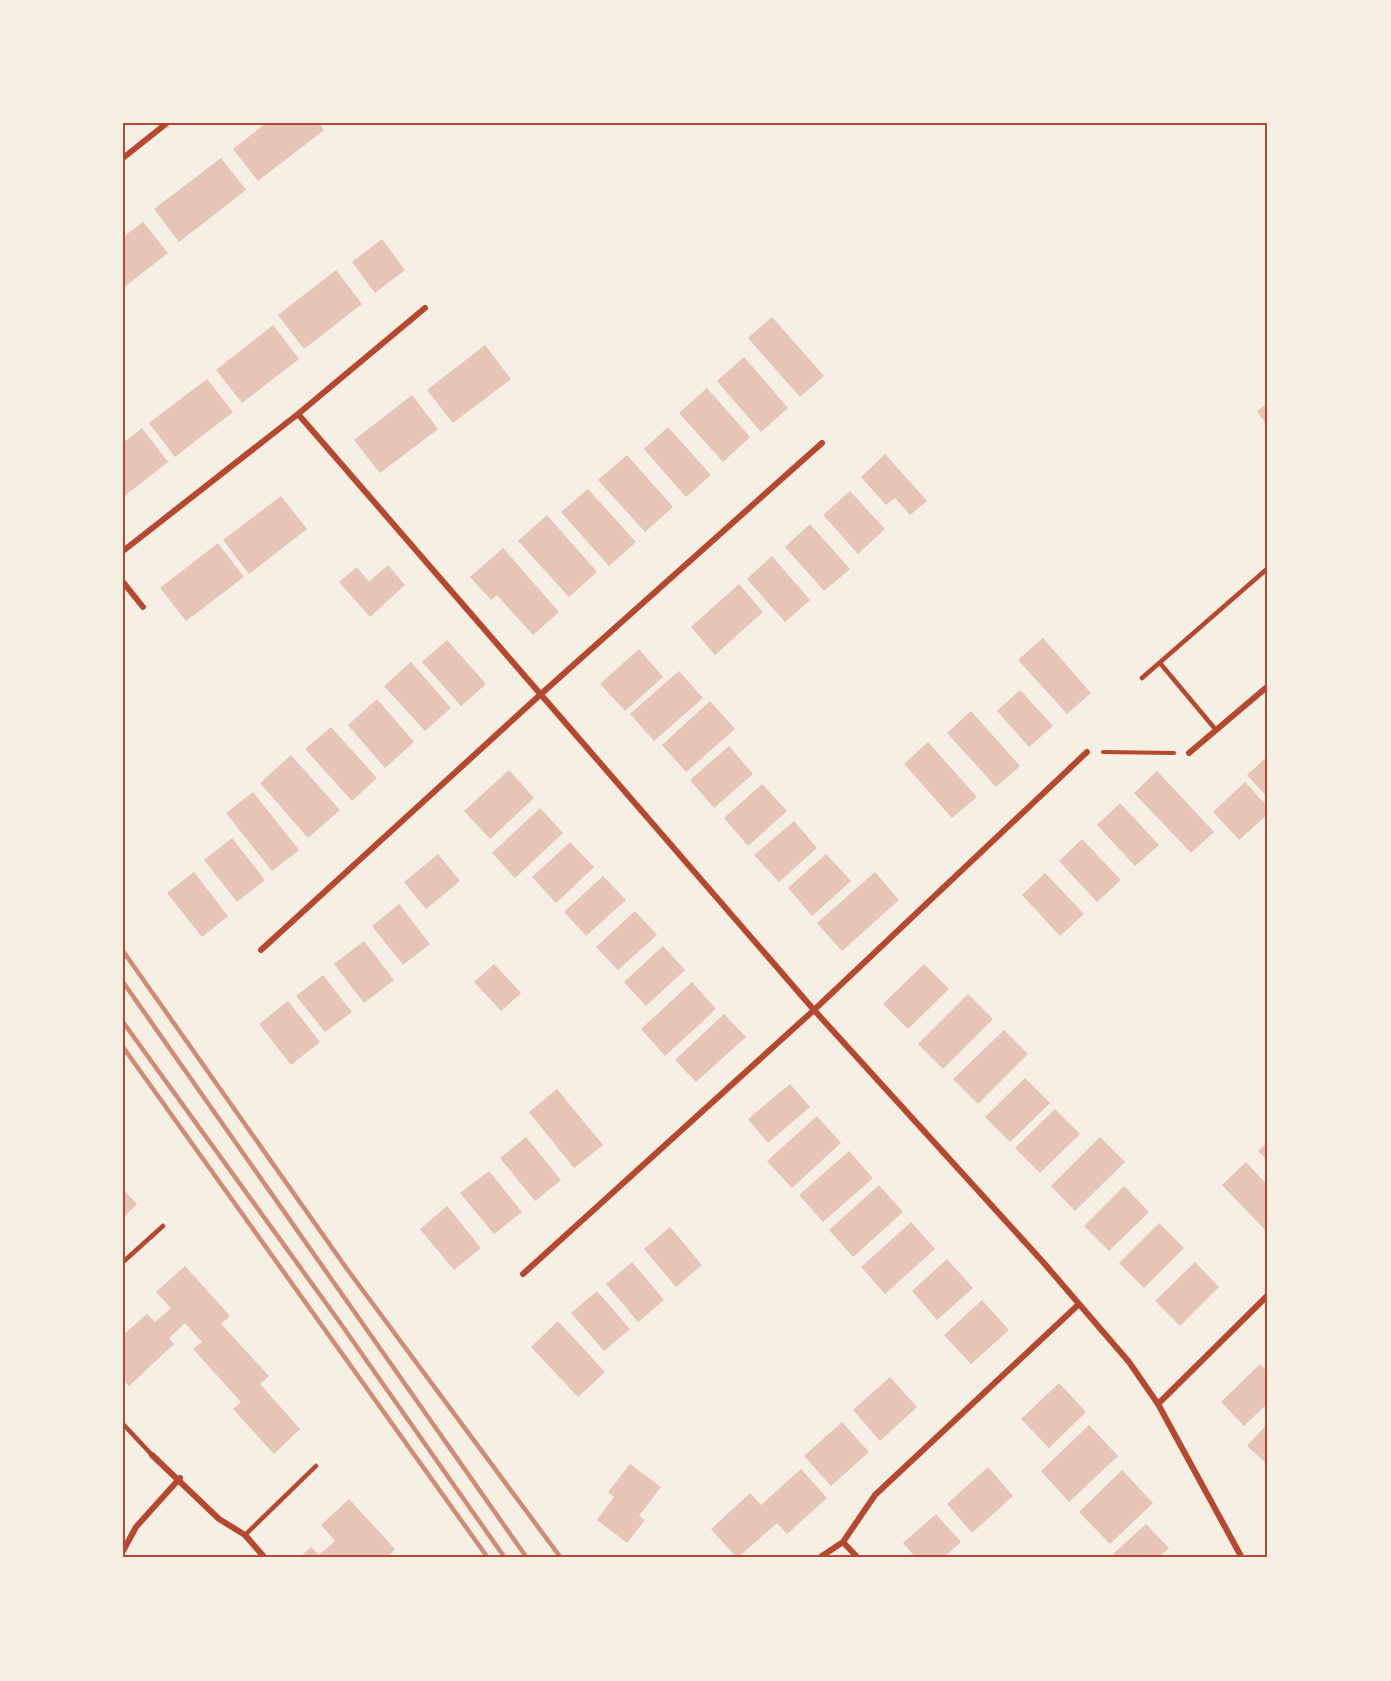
<svg xmlns="http://www.w3.org/2000/svg" width="1391" height="1681" viewBox="0 0 1391 1681" font-family="'Source Serif 4',serif">
  <style>
    .building { fill: #e6c5b7 }
    .lines { fill: none; stroke-linecap: round; stroke-linejoin: round }
    .path { stroke: #b5482f; stroke-width: 4 }
    .service { stroke: #b5482f; stroke-width: 4.5 }
    .minor { stroke: #b5482f; stroke-width: 6 }
    .rail { stroke: #cf8b77; stroke-width: 4.5 }
    .neatline { fill: none; stroke: #b5482f; stroke-width: 2 }
  </style>
  <rect width="100%" height="100%" fill="#f6efe4"/>
  <path class="building" d="M266,123H319L324,130L258,181L233,149Z
    M221,158L246,190L179,242L154,209Z
    M143,222L168,253L123,288V237Z
    M382,239L405,270L375,293L352,262Z
    M336,270L362,304L304,349L278,315Z
    M772,317L824,376L800,397L748,338Z
    M273,325L299,359L242,403L216,370Z
    M485,345L511,379L453,423L427,390Z
    M744,357L788,408L761,432L717,381Z
    M207,379L233,412L175,457L149,423Z
    M707,388L750,437L723,462L679,413Z
    M412,395L438,429L380,473L354,440Z
    M1268,403V427L1257,411Z
    M668,427L711,475L686,497L644,449Z
    M142,428L168,462L123,497V443Z
    M885,454L927,501L910,515L895,498L886,505L861,477Z
    M627,455L673,507L645,532L598,480Z
    M588,489L636,542L609,566L561,512Z
    M850,491L885,529L858,554L823,515Z
    M281,496L307,529L249,574L223,540Z
    M547,515L597,572L569,597L518,541Z
    M810,524L850,569L824,591L785,547Z
    M218,543L244,577L186,621L160,588Z
    M503,548L559,612L533,635L497,595L491,600L470,577Z
    M772,556L810,600L785,622L747,579Z
    M388,565L405,585L370,617L339,582L357,567L369,582Z
    M739,584L763,612L715,655L691,627Z
    M1043,638L1091,693L1067,714L1018,660Z
    M447,640L486,684L461,706L422,662Z
    M639,649L663,677L625,711L600,684Z
    M411,662L451,708L425,731L384,686Z
    M679,671L703,698L654,741L630,714Z
    M1020,690L1053,726L1029,747L997,711Z
    M377,699L414,742L385,768L348,725Z
    M710,701L735,729L686,772L662,745Z
    M971,711L1020,766L996,787L947,733Z
    M331,727L377,778L352,801L305,749Z
    M928,742L977,797L952,818L904,764Z
    M729,746L753,774L714,808L690,780Z
    M291,755L340,810L308,838L260,783Z
    M1268,756V798L1247,775Z
    M509,770L534,798L490,839L464,811Z
    M1157,771L1214,832L1191,853L1134,793Z
    M1245,782L1268,807V814L1239,840L1213,812Z
    M762,784L787,811L748,846L724,818Z
    M253,792L299,850L272,871L226,813Z
    M1120,803L1159,845L1135,866L1097,825Z
    M540,808L563,833L515,878L492,853Z
    M794,821L817,848L779,882L754,855Z
    M232,838L265,880L237,902L204,860Z
    M1082,839L1121,880L1097,902L1059,861Z
    M570,842L594,867L556,903L532,877Z
    M438,854L460,881L426,909L404,882Z
    M826,854L851,881L812,916L788,888Z
    M194,872L228,916L202,937L167,893Z
    M875,872L899,900L842,951L817,923Z
    M1045,873L1084,914L1060,936L1022,895Z
    M603,876L626,900L586,936L564,912Z
    M399,904L430,944L403,965L372,926Z
    M635,911L657,935L618,970L596,947Z
    M364,941L394,980L364,1003L334,964Z
    M663,946L685,970L646,1006L624,982Z
    M494,964L521,993L501,1011L474,982Z
    M924,964L949,989L908,1029L883,1004Z
    M323,975L352,1012L325,1032L296,996Z
    M692,982L716,1009L665,1056L641,1029Z
    M968,994L993,1019L943,1069L918,1044Z
    M288,1001L320,1042L291,1065L259,1024Z
    M724,1014L746,1037L696,1082L675,1060Z
    M1004,1030L1028,1054L978,1104L953,1079Z
    M1025,1078L1050,1103L1010,1142L985,1117Z
    M790,1084L810,1107L768,1143L748,1119Z
    M557,1089L603,1145L574,1168L529,1112Z
    M1055,1109L1080,1134L1040,1173L1015,1148Z
    M817,1116L841,1143L792,1188L767,1161Z
    M526,1137L561,1180L535,1201L500,1158Z
    M1100,1137L1125,1162L1075,1211L1051,1186Z
    M1268,1142V1161L1258,1151Z
    M849,1151L873,1178L823,1222L799,1195Z
    M1246,1162L1268,1186V1233L1222,1185Z
    M489,1171L522,1212L494,1234L460,1193Z
    M879,1185L903,1212L853,1257L829,1230Z
    M1124,1186L1149,1212L1109,1251L1084,1226Z
    M123,1189L137,1204L123,1218Z
    M447,1206L481,1248L454,1270L420,1229Z
    M911,1222L935,1249L885,1294L861,1267Z
    M1159,1223L1184,1248L1144,1288L1119,1263Z
    M670,1227L702,1265L676,1287L644,1249Z
    M947,1259L973,1288L937,1320L912,1291Z
    M632,1262L664,1300L638,1322L606,1284Z
    M1195,1262L1219,1287L1180,1326L1155,1301Z
    M185,1266L230,1316L221,1324L269,1376L260,1384L300,1429L274,1454L233,1409L241,1402L193,1349L202,1342L185,1323L169,1338L174,1344L129,1386L123,1380V1335L147,1314L155,1322L171,1308L156,1292Z
    M597,1291L630,1329L604,1351L571,1313Z
    M982,1300L1009,1330L971,1364L944,1335Z
    M558,1321L605,1372L578,1397L531,1347Z
    M1260,1364L1268,1372V1403L1244,1426L1221,1402Z
    M890,1377L917,1407L880,1441L853,1410Z
    M1059,1383L1086,1412L1049,1448L1021,1419Z
    M842,1422L869,1452L831,1486L804,1456Z
    M1268,1423V1465L1247,1446Z
    M1089,1425L1118,1456L1069,1502L1041,1471Z
    M630,1464L661,1487L639,1516L645,1520L627,1543L597,1520L614,1497L608,1492Z
    M988,1467L1013,1496L972,1533L947,1504Z
    M801,1469L827,1498L787,1534L777,1523L737,1558L711,1529L750,1493L761,1505Z
    M1122,1470L1153,1503L1110,1544L1079,1512Z
    M349,1499L395,1549L387,1558H299L311,1547L319,1555L335,1541L321,1525Z
    M936,1514L961,1542L943,1558H916L903,1543Z
    M1146,1524L1169,1548L1158,1558H1117L1113,1554Z"/>
  <g class="lines">
    <path class="path" d="M1103,752L1174,753"/>
    <path class="service" d="M1160,663L1216,730
      M1142,678L1268,568
      M123,1262L163,1226
      M123,1424L152,1455
      M245,1535L316,1466"/>
    <path class="minor" d="M123,158L167,123
      M298,414L814,1010L1043,1262L1129,1362L1158,1404L1242,1558
      M123,551L298,414L425,308
      M123,582L143,607
      M1189,753L1268,686
      M261,950L541,694L822,443
      M523,1274L814,1010L1087,752
      M1158,1404L1268,1295
      M152,1455L219,1519L245,1535L265,1558
      M843,1542L858,1558
      M123,1551L136,1527L180,1478
      M819,1558L843,1542L875,1495L1078,1305"/>
    <path class="rail" d="M123,951L347,1269L561,1558
      M123,982L527,1558
      M123,1022L336,1317L505,1558
      M123,1047L488,1558"/>
  </g>
  <rect width="1391" height="1681" fill="none" stroke="#f6efe4" stroke-width="249"/>
  <rect x="124" y="124" width="1142" height="1432" class="neatline"/>
</svg>
